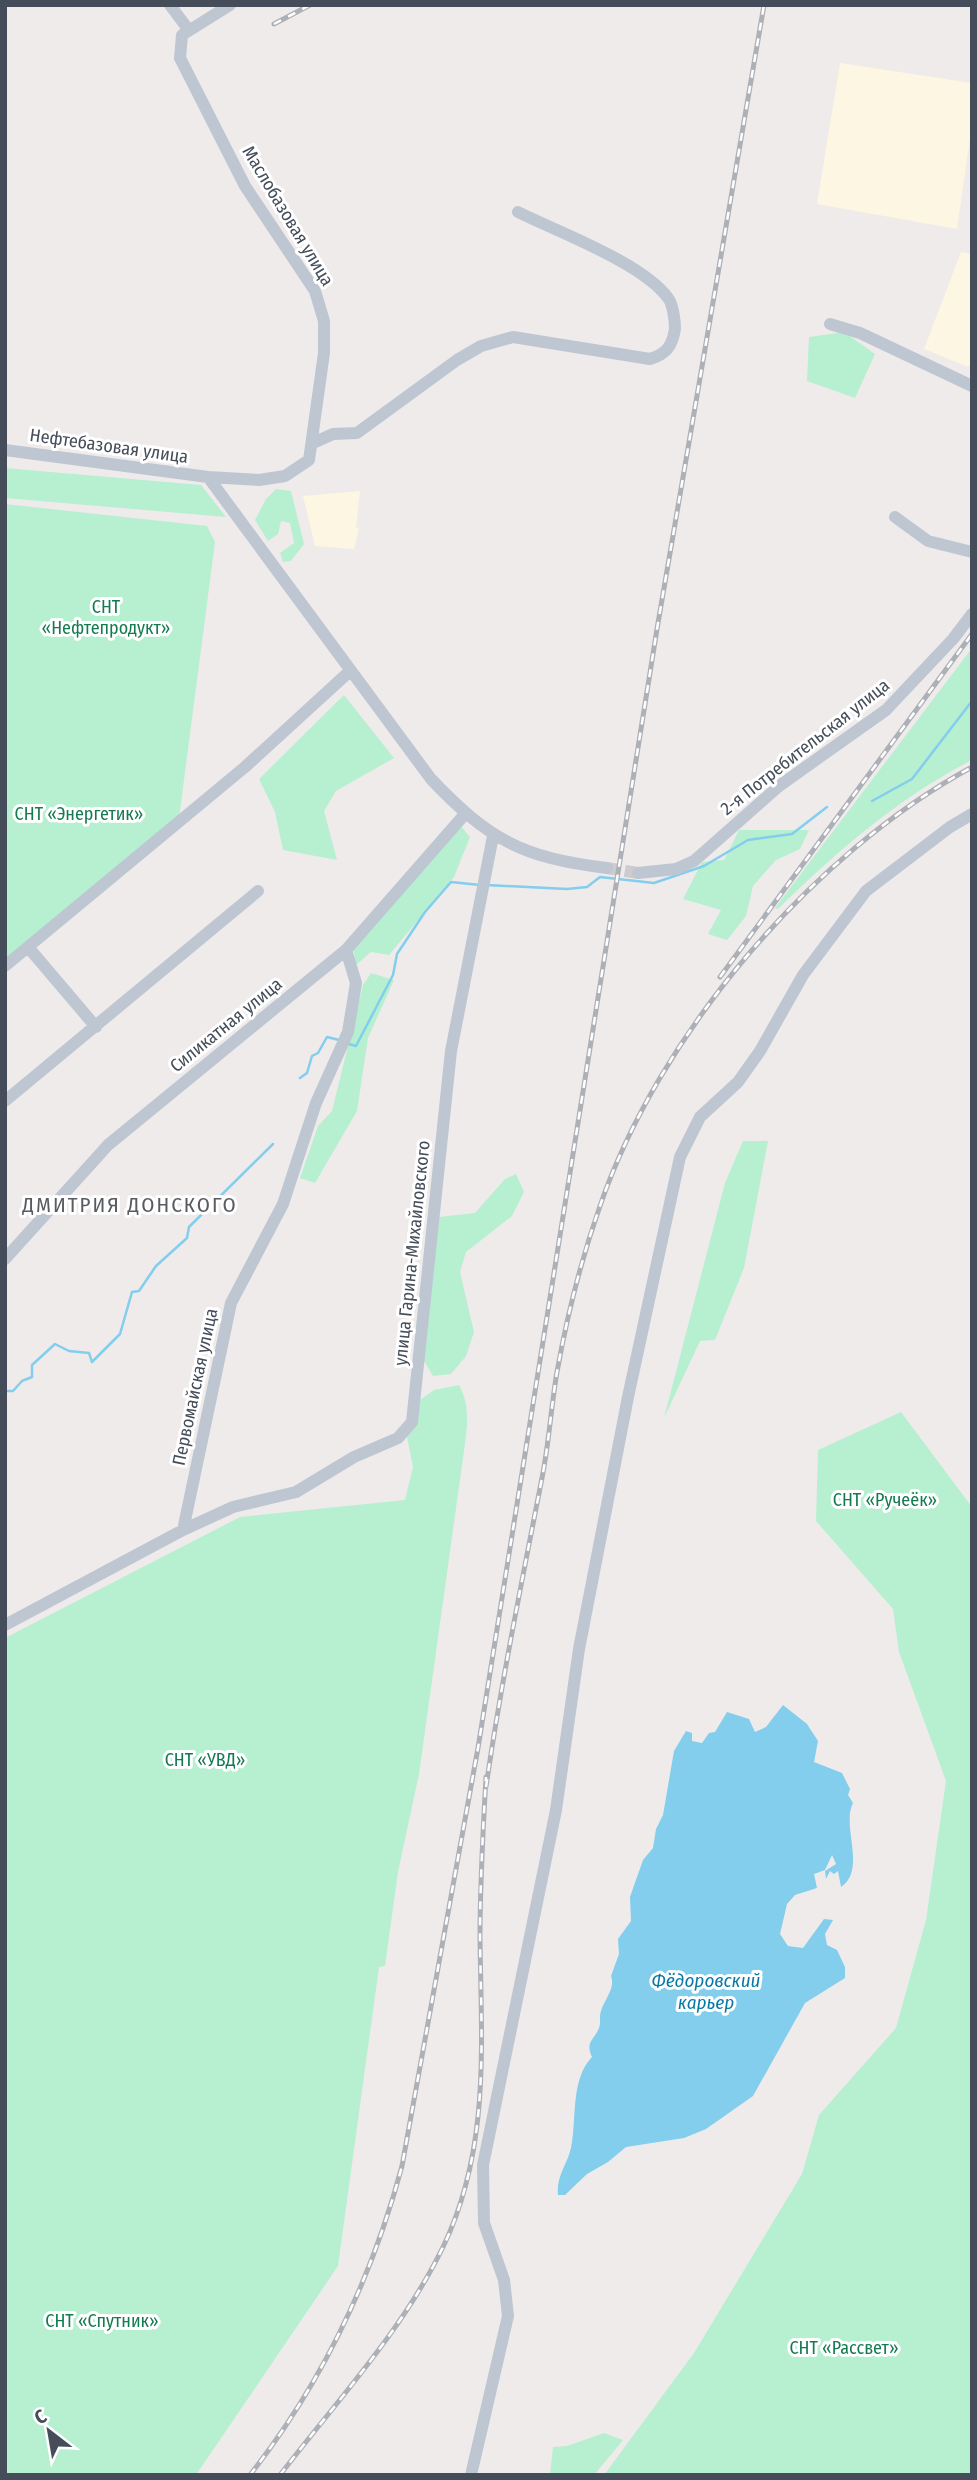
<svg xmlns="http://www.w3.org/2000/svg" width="977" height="2480" viewBox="0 0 977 2480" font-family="'Fira Sans Condensed',sans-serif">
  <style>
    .commercial { fill: #fcf6e2 }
    .green { fill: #b7efd1 }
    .water { fill: #83cded }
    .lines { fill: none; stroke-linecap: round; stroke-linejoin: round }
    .stream { stroke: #83cded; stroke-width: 2.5 }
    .minor-tunnel { stroke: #cdcbce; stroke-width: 12; stroke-dasharray: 12 6; stroke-linecap: butt }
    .minor { stroke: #bec6d2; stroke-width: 12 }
    .rail-casing { stroke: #adb0b6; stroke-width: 5 }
    .rail { stroke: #fff; stroke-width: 2.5; stroke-dasharray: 8; stroke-linecap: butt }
    .labels { text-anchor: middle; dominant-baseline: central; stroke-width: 6; stroke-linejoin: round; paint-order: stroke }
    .street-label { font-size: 18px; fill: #444d59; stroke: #fff }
    .park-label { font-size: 18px; fill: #157a50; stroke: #fff }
    .water-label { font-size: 19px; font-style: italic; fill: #0a78a6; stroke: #fff }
    .quarter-label { font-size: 21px; letter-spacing: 2px; fill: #585b61; stroke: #fff }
  </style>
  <rect width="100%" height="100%" fill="#efebeb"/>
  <path class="commercial" d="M840,63L972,83V124L957,229L817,204Z
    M961,252L972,254V363L968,367L924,349Z
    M360,491L356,528L359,529L354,549L315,546L303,496Z"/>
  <path class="green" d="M844,332L875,354L855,398L807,381L809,337Z
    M5,468L201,485L226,517L5,498Z
    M276,489L291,491L304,544L291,561L283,562L280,553L294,543L290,523L281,521L278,534L268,541L255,520L266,499Z
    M5,504L207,526L215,542L178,826L5,970Z
    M972,648V760C898,798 836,852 778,909L775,908Z
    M344,695L394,758L336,791L324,811L337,860L283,850L275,812L259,779Z
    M460,825L470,837L454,877L389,955L371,952L356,965L353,948Z
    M739,830H809L800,849L776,860L753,886L746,916L727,940L708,934L721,910L683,899L702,862L724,860Z
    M371,973L394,980L368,1038L357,1111L315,1183L300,1178L318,1126L332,1111L363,985Z
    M743,1141H768L744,1268L715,1340L700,1341L664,1418L725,1183Z
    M516,1174L524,1192L512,1216L466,1252L460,1272L474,1332L466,1356L451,1374L433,1376L424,1361L439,1217L475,1213L505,1179Z
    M459,1385C471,1407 467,1428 464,1451L419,1774L398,1872L385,1966L379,1967L338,2266L196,2475H5V1638L240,1517L405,1500L413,1467L407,1437L418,1419L420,1400L434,1390Z
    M901,1412L972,1507V2475H604L694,2353L802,2174L819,2115L896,2028L926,1920L946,1781L899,1652L893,1609L816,1521L818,1450Z
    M604,2433L623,2440L594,2475H550L553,2447L567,2446Z"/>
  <path class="water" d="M783,1705L807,1724L818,1741L814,1762L842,1773L850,1789L848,1795L853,1803C841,1826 867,1869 841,1887L838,1871L834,1874L830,1871L826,1879L825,1871L836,1864L832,1855L825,1870L814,1874L817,1888L795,1895L787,1904L780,1934L788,1946L803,1948L824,1919L833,1920L825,1934L827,1945L837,1950L845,1967V1978L805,2003L753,2096L706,2129L684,2138L626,2147L608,2162L587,2174L565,2195H558C556,2176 567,2165 571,2148C577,2120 570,2080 592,2057C585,2042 594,2040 599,2028C601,2023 599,2016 601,2011C604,2000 616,1988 611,1976L619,1954L618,1939L631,1921L630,1897L643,1860L653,1848L656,1829L663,1815L674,1751L686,1731L692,1733V1741L702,1743L709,1733L715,1732L727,1712L749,1719L755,1732L766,1727Z"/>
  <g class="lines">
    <path class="stream" d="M872,801L912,779L972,701
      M486,885L567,889L587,887L600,877L654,883L704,866L748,840L792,834L827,807
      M349,1044L356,1046L393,975L397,954L425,912L451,882L480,885
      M300,1078L307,1073L312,1056L318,1053L327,1037L339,1040
      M5,1391H13L22,1381L32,1377V1365L55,1344L69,1351L89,1353L92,1362L120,1334L132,1292L139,1291L156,1266L187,1238L189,1227L273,1144"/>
    <path class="minor-tunnel" d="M607,868L638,873"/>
    <path class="minor" d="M170,5L188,29
      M830,324L860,333L972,386
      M313,443L333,434L357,433L457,360L481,346L513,337L650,359C666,354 672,347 675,329C675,321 673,304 668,298C643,263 558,232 518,212
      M5,450L208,477L259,480L285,476L309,460L324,353V321L315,291L245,186L180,58L182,35L230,5
      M208,477L431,779C488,839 522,858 607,868
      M895,517L928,541L972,552
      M638,873L676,869L694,861L779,786L886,710L953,639L972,614
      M28,947L96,1027
      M5,966L245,767L350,671
      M5,1101L258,891
      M5,1259L108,1145L346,950L465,814
      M183,1530L233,1507L296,1492L354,1457L398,1438L412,1422L451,1051L493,836
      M5,1625L183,1530L231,1303L283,1204L316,1103L348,1032L356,983L346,950
      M471,2475L508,2316L504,2280L484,2223L483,2165L556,1810L579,1649L628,1397L680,1157L700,1117L738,1082L760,1051L803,975L866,891L950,827L972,814"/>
    <g class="rail-casing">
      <path id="rail" d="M274,24L310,5
        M720,977L972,634
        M486,1787C501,1683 522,1581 542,1478C549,1443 551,1407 557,1372C567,1316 581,1260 600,1206C659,1034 812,854 972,767
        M250,2475C322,2383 372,2278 402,2166L478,1748L657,629L764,5
        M280,2475C336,2402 403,2330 443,2247C491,2147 481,2043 480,1936C480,1882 483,1830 486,1777"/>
    </g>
    <use href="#rail" class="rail"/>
  </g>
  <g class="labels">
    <g class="street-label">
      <text transform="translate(288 216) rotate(59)">Маслобазовая улица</text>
      <text transform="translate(109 446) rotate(8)">Нефтебазовая улица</text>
      <text transform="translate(805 747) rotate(-38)">2-я Потребительская улица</text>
      <text transform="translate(226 1025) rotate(-39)">Силикатная улица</text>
      <text transform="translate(412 1253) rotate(-84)">улица Гарина-Михайловского</text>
      <text transform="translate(195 1387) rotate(-78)">Первомайская улица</text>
    </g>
    <g class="park-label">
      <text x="106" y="607">СНТ<tspan x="106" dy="21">«Нефтепродукт»</tspan></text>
      <text x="79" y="814">СНТ «Энергетик»</text>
      <text x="885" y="1500">СНТ «Ручеёк»</text>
      <text x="205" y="1760">СНТ «УВД»</text>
      <text x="102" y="2321">СНТ «Спутник»</text>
      <text x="844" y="2348">СНТ «Рассвет»</text>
    </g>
    <g class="water-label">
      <text x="706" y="1980">Фёдоровский<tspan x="706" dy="22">карьер</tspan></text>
    </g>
    <g class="quarter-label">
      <text x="130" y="1205">ДМИТРИЯ ДОНСКОГО</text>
    </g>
  </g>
  <rect width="977" height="2480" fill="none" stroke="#444d59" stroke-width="14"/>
  <g transform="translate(49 2431) rotate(329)" stroke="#ffffff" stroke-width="5" paint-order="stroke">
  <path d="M0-5L12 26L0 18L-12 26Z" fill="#444d59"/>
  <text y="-10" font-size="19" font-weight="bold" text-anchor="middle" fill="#444d59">С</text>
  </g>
</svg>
